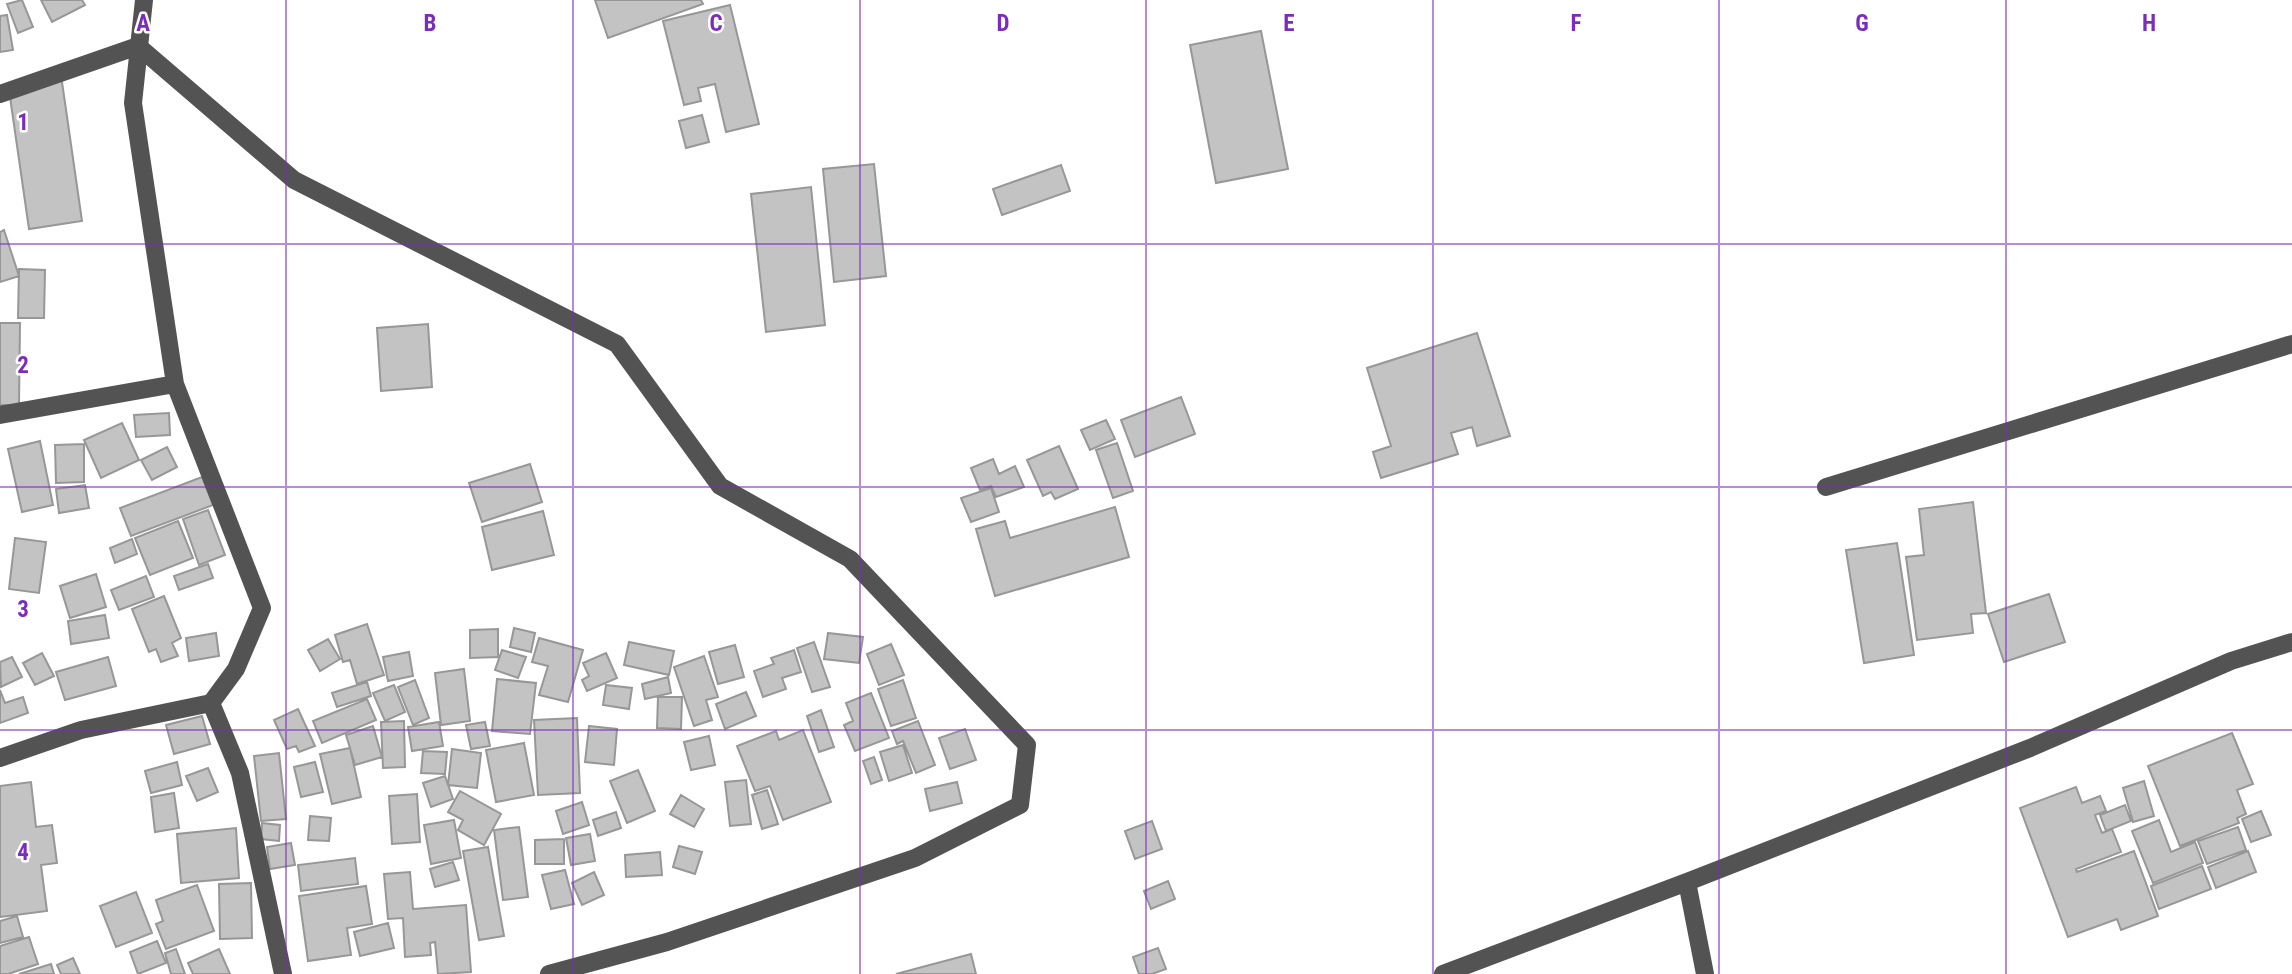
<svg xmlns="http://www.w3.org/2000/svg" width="2292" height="974" viewBox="0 0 2292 974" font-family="'Roboto Condensed',sans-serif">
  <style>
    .building { fill: #c3c3c3; stroke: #979797; stroke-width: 2 }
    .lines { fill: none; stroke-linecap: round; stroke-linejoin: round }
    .minor { stroke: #535353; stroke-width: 18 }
    .grid { fill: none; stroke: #7b2cbf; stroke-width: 2; stroke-opacity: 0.55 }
    .grid-label { font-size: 23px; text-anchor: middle; font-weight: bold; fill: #7b2cbf; stroke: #fff; stroke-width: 5; stroke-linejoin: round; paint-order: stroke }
  </style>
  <rect width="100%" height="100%" fill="#fff"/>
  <path class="building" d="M22,0L33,27L18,33L7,4Z
    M41,0H82L85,5L52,22Z
    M595,0H701L703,4L608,38Z
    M730,5L759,124L726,132L715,84L698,88L701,101L684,105L663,21Z
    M7,15L13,50L0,52V16Z
    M1261,31L1288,169L1216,183L1190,45Z
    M61,75L82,221L29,229L8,83Z
    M702,115L709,142L686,148L679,121Z
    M874,164L886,276L834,282L823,169Z
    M1061,165L1070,191L1002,215L993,189Z
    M811,187L825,325L766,332L751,194Z
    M4,230L19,276L0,282V232Z
    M19,269L45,270L44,318H18Z
    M0,323H20L19,405H0Z
    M428,324L432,387L381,391L377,328Z
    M1477,333L1510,436L1477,446L1472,427L1451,433L1458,454L1381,478L1373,452L1391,446L1367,368Z
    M1181,397L1195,434L1135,457L1121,420Z
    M169,413L170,435L136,437L134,415Z
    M1106,420L1115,439L1090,450L1081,430Z
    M122,423L139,460L101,478L84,440Z
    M40,441L53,505L22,512L8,449Z
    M1117,443L1133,491L1113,498L1096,450Z
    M84,444V482L56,483L55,445Z
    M1059,446L1078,489L1055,499L1051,492L1043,496L1027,460Z
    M167,447L177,467L152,480L141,460Z
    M993,459L999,474L1015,466L1024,487L996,497L991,486L980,490L971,468Z
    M530,464L542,502L482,522L469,483Z
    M202,477L213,505L131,536L120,508Z
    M85,485L89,508L59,513L56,489Z
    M991,488L999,512L971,522L961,498Z
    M1973,502L1986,613L1971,614L1973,633L1917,640L1906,557L1924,555L1919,509Z
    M1115,507L1129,557L995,596L976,529L1005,521L1010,538Z
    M208,510L225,555L199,565L183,519Z
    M543,511L554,555L492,570L482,527Z
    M178,521L193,558L150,575L135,538Z
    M15,538L46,542L39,593L9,589Z
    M132,539L137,554L115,563L110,548Z
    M1897,543L1914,655L1864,663L1846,550Z
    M208,564L213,578L179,590L174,576Z
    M96,574L106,607L70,618L60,586Z
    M146,576L154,597L119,610L111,590Z
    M2049,594L2065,642L2004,662L1988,614Z
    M164,596L181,638L172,643L178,656L161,662L156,649L149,652L132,609Z
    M105,615L109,638L71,644L68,621Z
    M367,624L384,675L357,684L350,660L343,662L335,635Z
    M514,628L535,633L531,652L510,647Z
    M498,629V657L470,658V630Z
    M216,633L219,656L189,661L186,638Z
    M828,633L863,637L859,663L824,659Z
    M539,638L583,650L568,702L539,695L548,666L532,662Z
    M328,639L340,659L320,671L308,650Z
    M629,642L674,651L669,675L624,665Z
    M814,642L830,687L812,692L797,648Z
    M891,644L904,675L879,685L867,654Z
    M735,645L744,677L718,684L709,652Z
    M502,650L526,657L518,678L495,670Z
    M794,650L801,672L782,678L786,689L763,697L754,671L774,664L771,658Z
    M409,652L413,676L388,681L383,657Z
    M42,653L54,676L35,685L23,663Z
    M606,653L617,678L587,691L582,680L589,676L583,663Z
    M704,656L718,697L706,700L712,720L694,726L674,667Z
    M12,657L22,677L1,687L0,662Z
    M108,657L116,686L65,700L56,672Z
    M464,669L470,721L441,725L435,673Z
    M668,677L671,693L645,699L642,684Z
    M497,679L536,683L530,734L492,731Z
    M415,680L429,718L413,725L398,687Z
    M903,680L916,718L891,726L878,689Z
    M367,682L371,696L337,707L332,693Z
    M394,685L405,712L385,721L373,693Z
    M606,685L632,688L629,709L603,705Z
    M0,690L5,703L23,697L28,713L0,723Z
    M746,692L756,716L725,729L716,704Z
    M871,693L889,738L855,751L844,725L853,721L846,703Z
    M658,697H682L681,729L657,728Z
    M367,699L376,720L322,743L313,721Z
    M298,709L315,746L299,752L296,746L287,749L274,720Z
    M821,710L834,747L819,752L807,716Z
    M202,716L210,744L174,754L166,725Z
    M577,718L580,793L538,795L534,720Z
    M404,721L405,767L383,768L381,722Z
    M918,721L935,765L916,773L903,741L897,744L892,731Z
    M439,722L443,746L412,751L408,727Z
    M485,722L490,746L471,749L466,725Z
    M373,726L382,757L355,765L346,735Z
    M589,726L617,729L614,765L585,762Z
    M965,729L976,760L950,769L939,738Z
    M803,730L831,802L783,820L770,786L755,791L737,746L776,731L779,740Z
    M2232,733L2253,784L2237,790L2246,814L2237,818L2239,823L2180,846L2148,766Z
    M709,736L715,765L691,770L684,742Z
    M524,743L534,795L496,802L486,750Z
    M903,745L912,773L889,781L880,752Z
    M350,748L361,797L332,804L320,754Z
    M452,749L481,753L477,788L448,785Z
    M423,751L447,752L445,774L421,773Z
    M279,753L286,819L261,821L254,756Z
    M874,757L882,780L871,784L863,761Z
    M177,762L182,785L151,793L145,771Z
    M315,762L323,792L301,797L294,767Z
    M208,768L218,792L197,801L186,776Z
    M638,770L655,811L627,823L610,781Z
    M445,776L453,799L431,807L423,783Z
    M746,780L751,824L730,826L725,782Z
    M2144,781L2154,816L2133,822L2123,788Z
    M31,782L36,827L52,825L57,863L41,865L47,911L0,917V786Z
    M957,782L962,803L930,811L925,789Z
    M2076,787L2082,803L2100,796L2106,811L2095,815L2102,833L2112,829L2121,852L2076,869L2077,872L2134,851L2158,916L2121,930L2117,919L2068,937L2020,808Z
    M767,790L778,824L762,829L752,795Z
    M460,791L501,814L484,845L458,830L463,820L448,812Z
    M174,793L179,828L155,832L151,797Z
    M417,794L420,842L392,844L389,796Z
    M681,795L704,809L694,827L670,814Z
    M582,802L589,825L563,834L556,811Z
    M2125,805L2131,821L2106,831L2100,815Z
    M2261,811L2271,835L2251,842L2242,819Z
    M616,812L621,828L598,836L593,820Z
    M310,816L331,818L329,841L308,840Z
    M454,820L461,858L431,864L424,825Z
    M2159,820L2171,852L2195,842L2203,863L2153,883L2132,831Z
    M1152,821L1162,849L1135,859L1125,831Z
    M262,823L280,825L279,841L261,839Z
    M519,827L528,897L503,900L494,830Z
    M2238,827L2246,850L2207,864L2198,841Z
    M236,828L239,878L181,883L177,834Z
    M590,834L595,861L571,865L566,838Z
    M564,839V864H535V840Z
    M291,843L295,865L270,869L267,847Z
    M679,846L702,852L695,874L673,867Z
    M488,847L504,936L479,940L463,851Z
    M2248,851L2256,872L2216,888L2208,867Z
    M660,852L662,875L626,877L625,855Z
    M355,858L358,884L301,891L298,865Z
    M453,862L459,880L435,887L430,869Z
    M2202,866L2211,889L2159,909L2151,886Z
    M565,870L574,904L551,909L542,875Z
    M410,872L413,909L466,905L471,972L438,974L435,942L430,943L431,955L405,957L403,918L388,919L384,874Z
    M594,872L604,895L582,905L572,883Z
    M1168,881L1175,899L1151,909L1144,891Z
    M251,883L252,938L220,939L219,884Z
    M197,885L214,931L166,949L156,924L163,921L156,900Z
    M366,886L372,924L347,928L351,955L308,961L299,896Z
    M136,892L152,933L116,947L100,906Z
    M17,916L23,937L0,943V921Z
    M388,923L394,948L360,956L354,932Z
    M29,937L38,964L8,974H0V946Z
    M157,941L166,963L138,974L130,952Z
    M1158,948L1166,969L1152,974H1139L1133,957Z
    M176,949L185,974H171L165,953Z
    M219,949L230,974H193L188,963Z
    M971,954L976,974H896Z
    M73,958L80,974H61L57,965Z
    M51,964L54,974H19Z"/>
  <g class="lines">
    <path class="minor" d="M144,0L133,103L175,384L262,608L236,669L211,703L240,773L283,974
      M0,94L138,46L294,180L617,344L720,486L850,559L1027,745L1020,805L915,858L667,942L549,974
      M0,415L175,384
      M1826,487L2292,344
      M0,758L81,730L211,703
      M1687,882L1705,974
      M1443,974L1687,882L2030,748L2231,661L2292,642"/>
  </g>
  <path class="grid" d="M286,0V974M573,0V974M860,0V974M1146,0V974M1433,0V974M1719,0V974M2006,0V974M0,244H2292M0,487H2292M0,730H2292"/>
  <g class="grid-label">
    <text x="143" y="31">A</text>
    <text x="430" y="31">B</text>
    <text x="716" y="31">C</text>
    <text x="1003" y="31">D</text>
    <text x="1289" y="31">E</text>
    <text x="1576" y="31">F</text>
    <text x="1862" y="31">G</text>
    <text x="2149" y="31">H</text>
    <text x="23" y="130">1</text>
    <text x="23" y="373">2</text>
    <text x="23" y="617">3</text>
    <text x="23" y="860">4</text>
  </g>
</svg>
